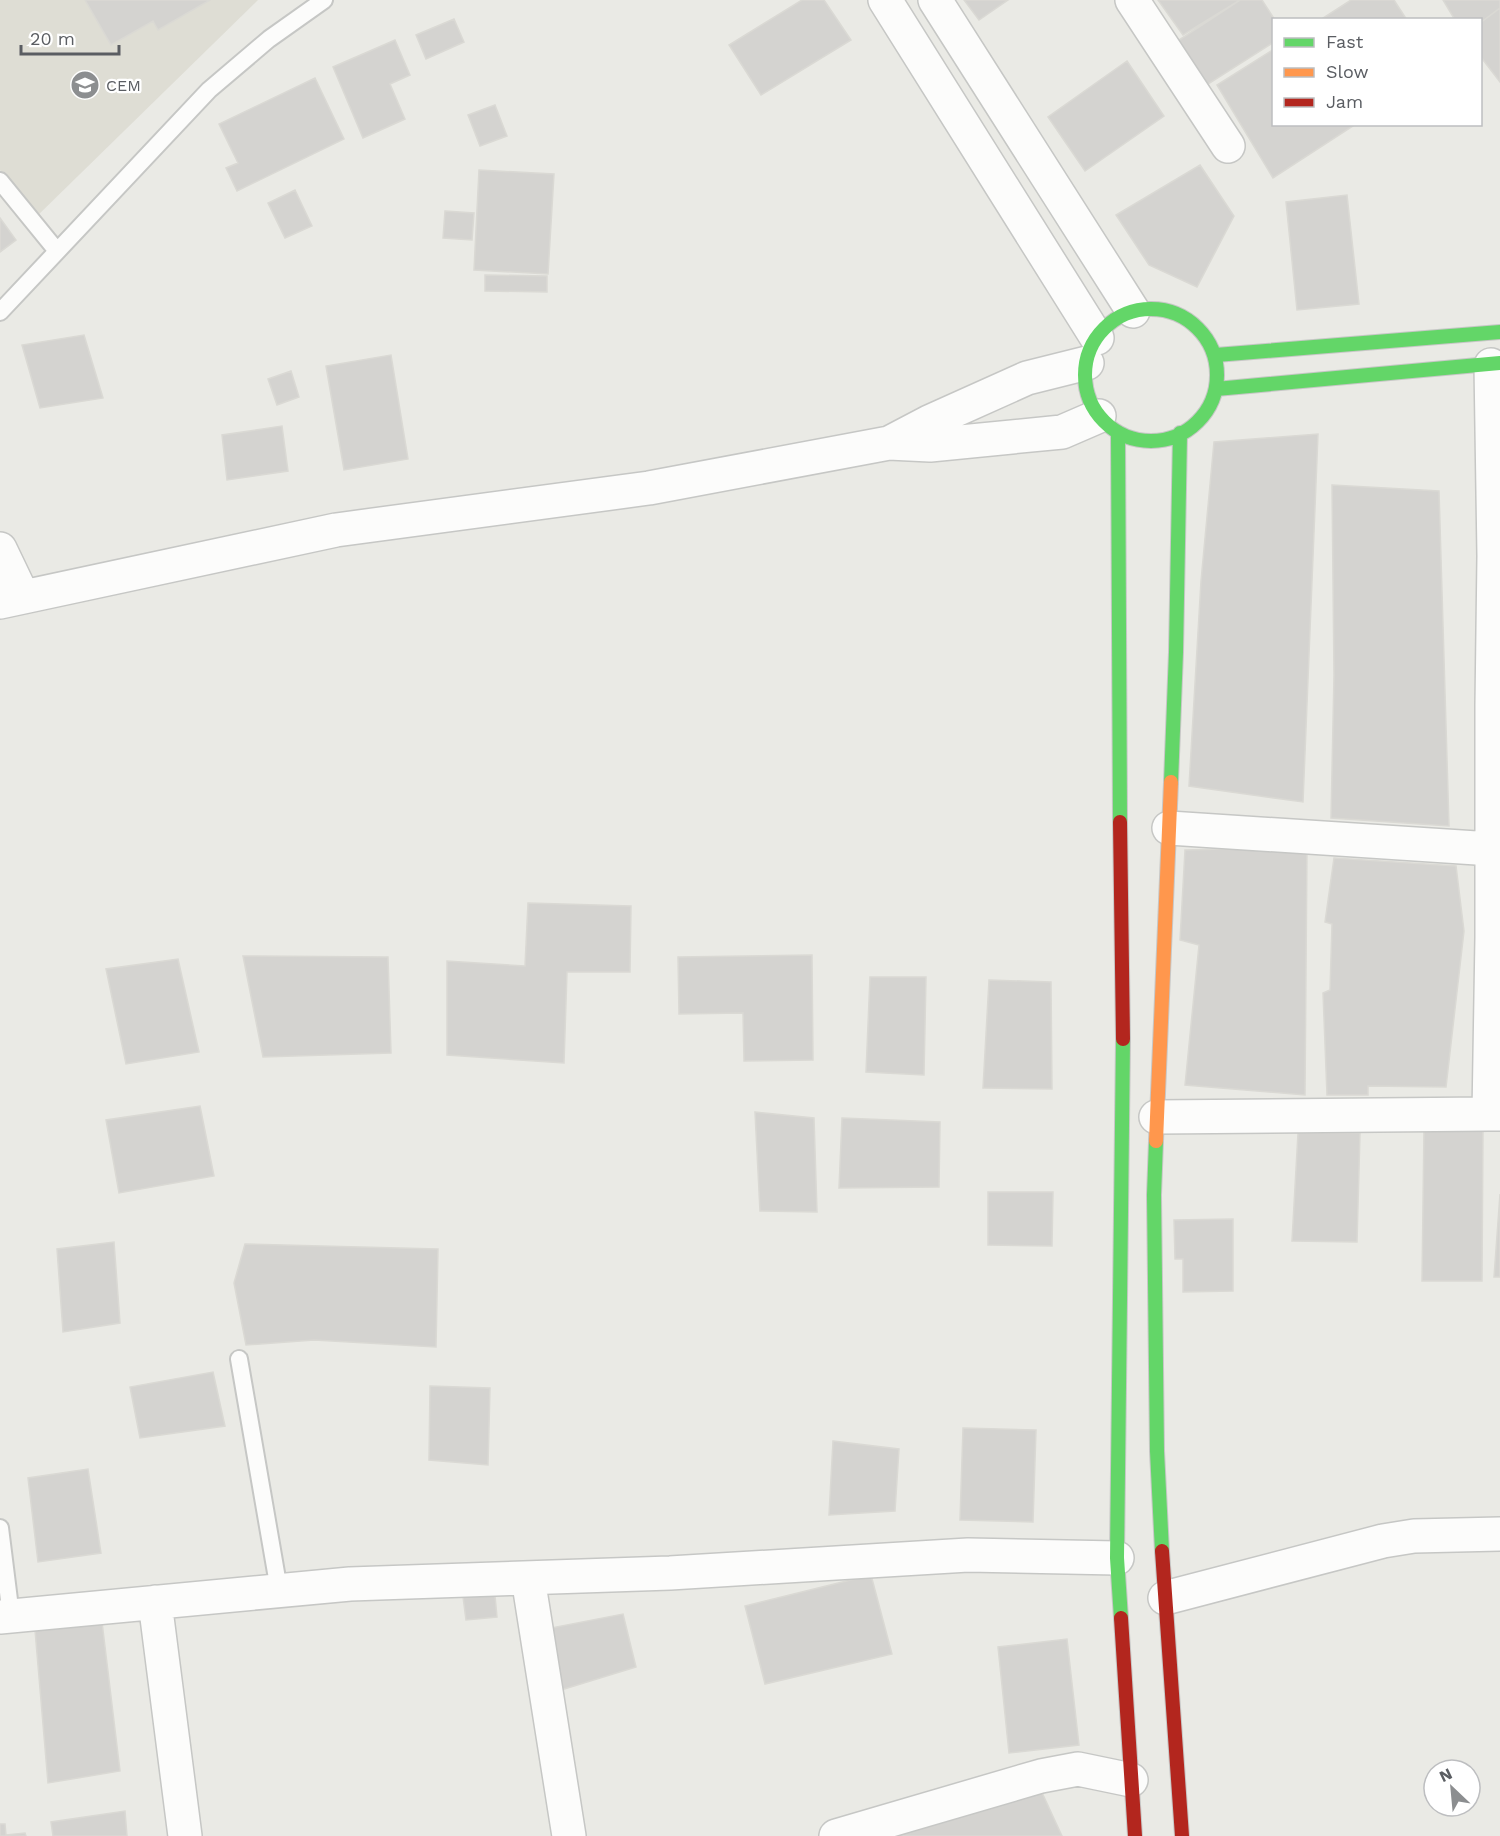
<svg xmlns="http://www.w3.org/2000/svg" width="1500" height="1836" viewBox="0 0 1500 1836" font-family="'Work Sans',sans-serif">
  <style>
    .education { fill: #deddd4 }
    .building { fill: #d4d3d0; stroke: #dad9d4; stroke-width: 1.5 }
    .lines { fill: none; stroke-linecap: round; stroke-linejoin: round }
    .lane-casing { stroke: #c6c7c5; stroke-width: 20 }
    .street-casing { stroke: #c6c7c5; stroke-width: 36 }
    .fast-casing { stroke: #c7c7c6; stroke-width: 16 }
    .slow-casing { stroke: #c7c7c6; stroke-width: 16 }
    .jam-casing { stroke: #c7c7c6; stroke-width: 16 }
    .lane { stroke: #fcfcfb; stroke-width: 16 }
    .street { stroke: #fcfcfb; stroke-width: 33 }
    .fast { stroke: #63d668; stroke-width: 14 }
    .slow { stroke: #ff974d; stroke-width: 14 }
    .jam { stroke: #b3261e; stroke-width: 14 }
    .labels { text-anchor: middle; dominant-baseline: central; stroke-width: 4.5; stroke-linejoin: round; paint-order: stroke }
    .poi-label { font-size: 16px; fill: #5a5d62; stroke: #fff; text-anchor: start }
  </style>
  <rect width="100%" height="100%" fill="#eaeae5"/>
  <path class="education" d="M0,0H258L34,219L0,170Z"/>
  <path class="building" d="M85,0H210L158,30L153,21L111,45Z
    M802,0H824L851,40L761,95L729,45Z
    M964,0H1008L979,20Z
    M1158,0H1240L1183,35Z
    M1240,0H1262L1275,20H1274V42L1205,86L1176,42Z
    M1351,0H1394L1407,20H1320Z
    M1443,0H1500V8L1480,23V20H1455Z
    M1500,8V82L1480,56V23Z
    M454,19L464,42L426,59L416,35Z
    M395,40L410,75L390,84L405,119L363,138L333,67Z
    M1274,49V124H1356L1273,178L1217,85Z
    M1127,61L1164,116L1085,171L1048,117Z
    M315,78L344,139L237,191L226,168L238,163L219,124Z
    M495,105L507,136L480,146L468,115Z
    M1200,165L1234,216L1197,287L1149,265L1116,215Z
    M479,170L554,174L548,274L474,270Z
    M295,190L312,226L285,238L268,203Z
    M1347,195L1359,304L1297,310L1286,202Z
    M445,211L474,213L472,240L443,238Z
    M0,218L16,240L0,252Z
    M485,275L547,276V292L485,291Z
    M84,335L103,398L40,408L22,345Z
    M391,355L408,459L344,470L326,366Z
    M291,371L299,397L277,405L268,379Z
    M282,426L288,471L227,480L222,435Z
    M1318,434L1303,802L1189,786L1201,581L1214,442Z
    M1332,485L1439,491L1449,826L1331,818L1334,675Z
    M1307,847L1305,1095L1185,1085L1199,945L1180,940L1185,850Z
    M1334,858L1456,866L1464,931L1446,1087L1368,1086V1095H1327L1323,993L1330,990L1332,924L1325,922Z
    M528,903L631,906L630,972H567L564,1063L447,1055V961L525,966Z
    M812,955L813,1060L744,1061L743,1013L679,1014L678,957Z
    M243,956L388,957L391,1053L263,1057Z
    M178,959L199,1052L126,1064L106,969Z
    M870,977H926L924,1075L866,1072Z
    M989,980L1051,982L1052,1089L983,1088Z
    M200,1106L214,1176L119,1193L106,1120Z
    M755,1112L814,1118L817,1212L760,1211Z
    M842,1118L940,1122L939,1187L839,1188Z
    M1424,1128H1483L1482,1281H1422Z
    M1298,1133H1360L1357,1242L1292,1241Z
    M988,1192H1053L1052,1246L988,1245Z
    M1500,1194V1277H1494Z
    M1233,1219V1291L1183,1292V1259H1175L1174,1220Z
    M114,1242L120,1323L63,1332L57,1249Z
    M245,1244L438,1249L436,1347L314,1340L246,1345L234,1283Z
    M213,1372L225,1426L140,1438L130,1387Z
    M430,1386L490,1388L488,1465L429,1460Z
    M963,1428L1036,1430L1033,1522L960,1520Z
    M833,1441L899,1449L895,1511L829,1515Z
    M88,1469L101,1553L38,1562L28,1478Z
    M871,1575L892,1654L765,1684L745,1606Z
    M494,1585L497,1617L466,1620L462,1589Z
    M623,1614L636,1667L561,1690L551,1628Z
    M102,1622L120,1771L48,1783L35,1630Z
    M1067,1639L1079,1745L1009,1753L998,1647Z
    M1039,1786L1062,1836H883Z
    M125,1811L127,1836H53L51,1822Z
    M0,1824H5L6,1835L25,1833L26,1836H0Z"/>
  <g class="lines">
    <g class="lane-casing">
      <path id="lane" d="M0,181L57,251
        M0,312L209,90L269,39L324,0
        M239,1359L279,1590
        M0,1528L11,1616"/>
    </g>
    <g class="street-casing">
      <path id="street" d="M885,0L1097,338
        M935,0L1133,311
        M1132,0L1228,146
        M1491,365L1494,556L1492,705V937L1489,1114H1500
        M889,443L929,422L1027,378L1087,363
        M0,549L23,597
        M0,602L336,530L649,488L889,443L930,445L1062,432L1099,416
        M1169,828L1492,849
        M1156,1117L1489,1114
        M528,1578L569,1836
        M1165,1598L1383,1541L1414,1536L1500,1534
        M155,1602L185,1836
        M0,1617L350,1584L670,1573L968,1555L1117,1558
        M836,1836L1041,1776L1078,1769L1131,1780"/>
    </g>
    <g class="fast-casing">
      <path id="fast" d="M1085 375a66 66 0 1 1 132 0a66 66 0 1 1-132 0Z
        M1216,355L1500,332
        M1216,389L1500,363
        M1118,433L1120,822
        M1171,782L1176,652L1180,433
        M1156,1141L1154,1195L1157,1451L1162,1551
        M1121,1618L1117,1558L1123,1039"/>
    </g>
    <g class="slow-casing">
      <path id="slow" d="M1156,1141L1171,782"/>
    </g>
    <g class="jam-casing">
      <path id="jam" d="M1120,822L1123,1039
        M1162,1551L1182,1836
        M1121,1618L1135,1836"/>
    </g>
    <use href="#lane" class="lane"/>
    <use href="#street" class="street"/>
    <use href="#fast" class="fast"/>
    <use href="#slow" class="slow"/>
    <use href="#jam" class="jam"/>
  </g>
  <defs>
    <g id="school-disc" transform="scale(1.5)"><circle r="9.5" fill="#8c8e90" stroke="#fff"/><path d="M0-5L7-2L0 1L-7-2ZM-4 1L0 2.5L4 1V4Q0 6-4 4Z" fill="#fff"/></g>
  </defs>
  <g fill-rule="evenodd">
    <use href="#school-disc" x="85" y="85"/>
  </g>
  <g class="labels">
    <g class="poi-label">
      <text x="106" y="85">CEM</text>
    </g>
  </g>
  <rect x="1272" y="18" width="210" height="108" fill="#ffffff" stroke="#bdbec0" stroke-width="1.5"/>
  <rect x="1284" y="38" width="30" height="9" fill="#63d668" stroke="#bdbec0" stroke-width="1.5"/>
  <text x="1326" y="48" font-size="18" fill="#5a5d62">Fast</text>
  <rect x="1284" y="68" width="30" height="9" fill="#ff974d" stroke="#bdbec0" stroke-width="1.5"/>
  <text x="1326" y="78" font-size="18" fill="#5a5d62">Slow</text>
  <rect x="1284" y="98" width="30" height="9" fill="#b3261e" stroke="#bdbec0" stroke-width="1.5"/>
  <text x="1326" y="108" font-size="18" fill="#5a5d62">Jam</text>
  <g transform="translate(1452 1788) rotate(334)"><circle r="28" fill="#ffffff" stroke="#bdbec0" stroke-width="1.5"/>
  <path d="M0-4.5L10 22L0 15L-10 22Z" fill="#8c8e90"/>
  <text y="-9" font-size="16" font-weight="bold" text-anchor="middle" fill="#5a5d62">N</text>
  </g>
  <path d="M21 45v9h98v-9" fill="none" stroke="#5a5d62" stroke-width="3"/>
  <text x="30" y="45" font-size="18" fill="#5a5d62" stroke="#ffffff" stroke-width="4.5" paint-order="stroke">20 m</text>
</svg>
